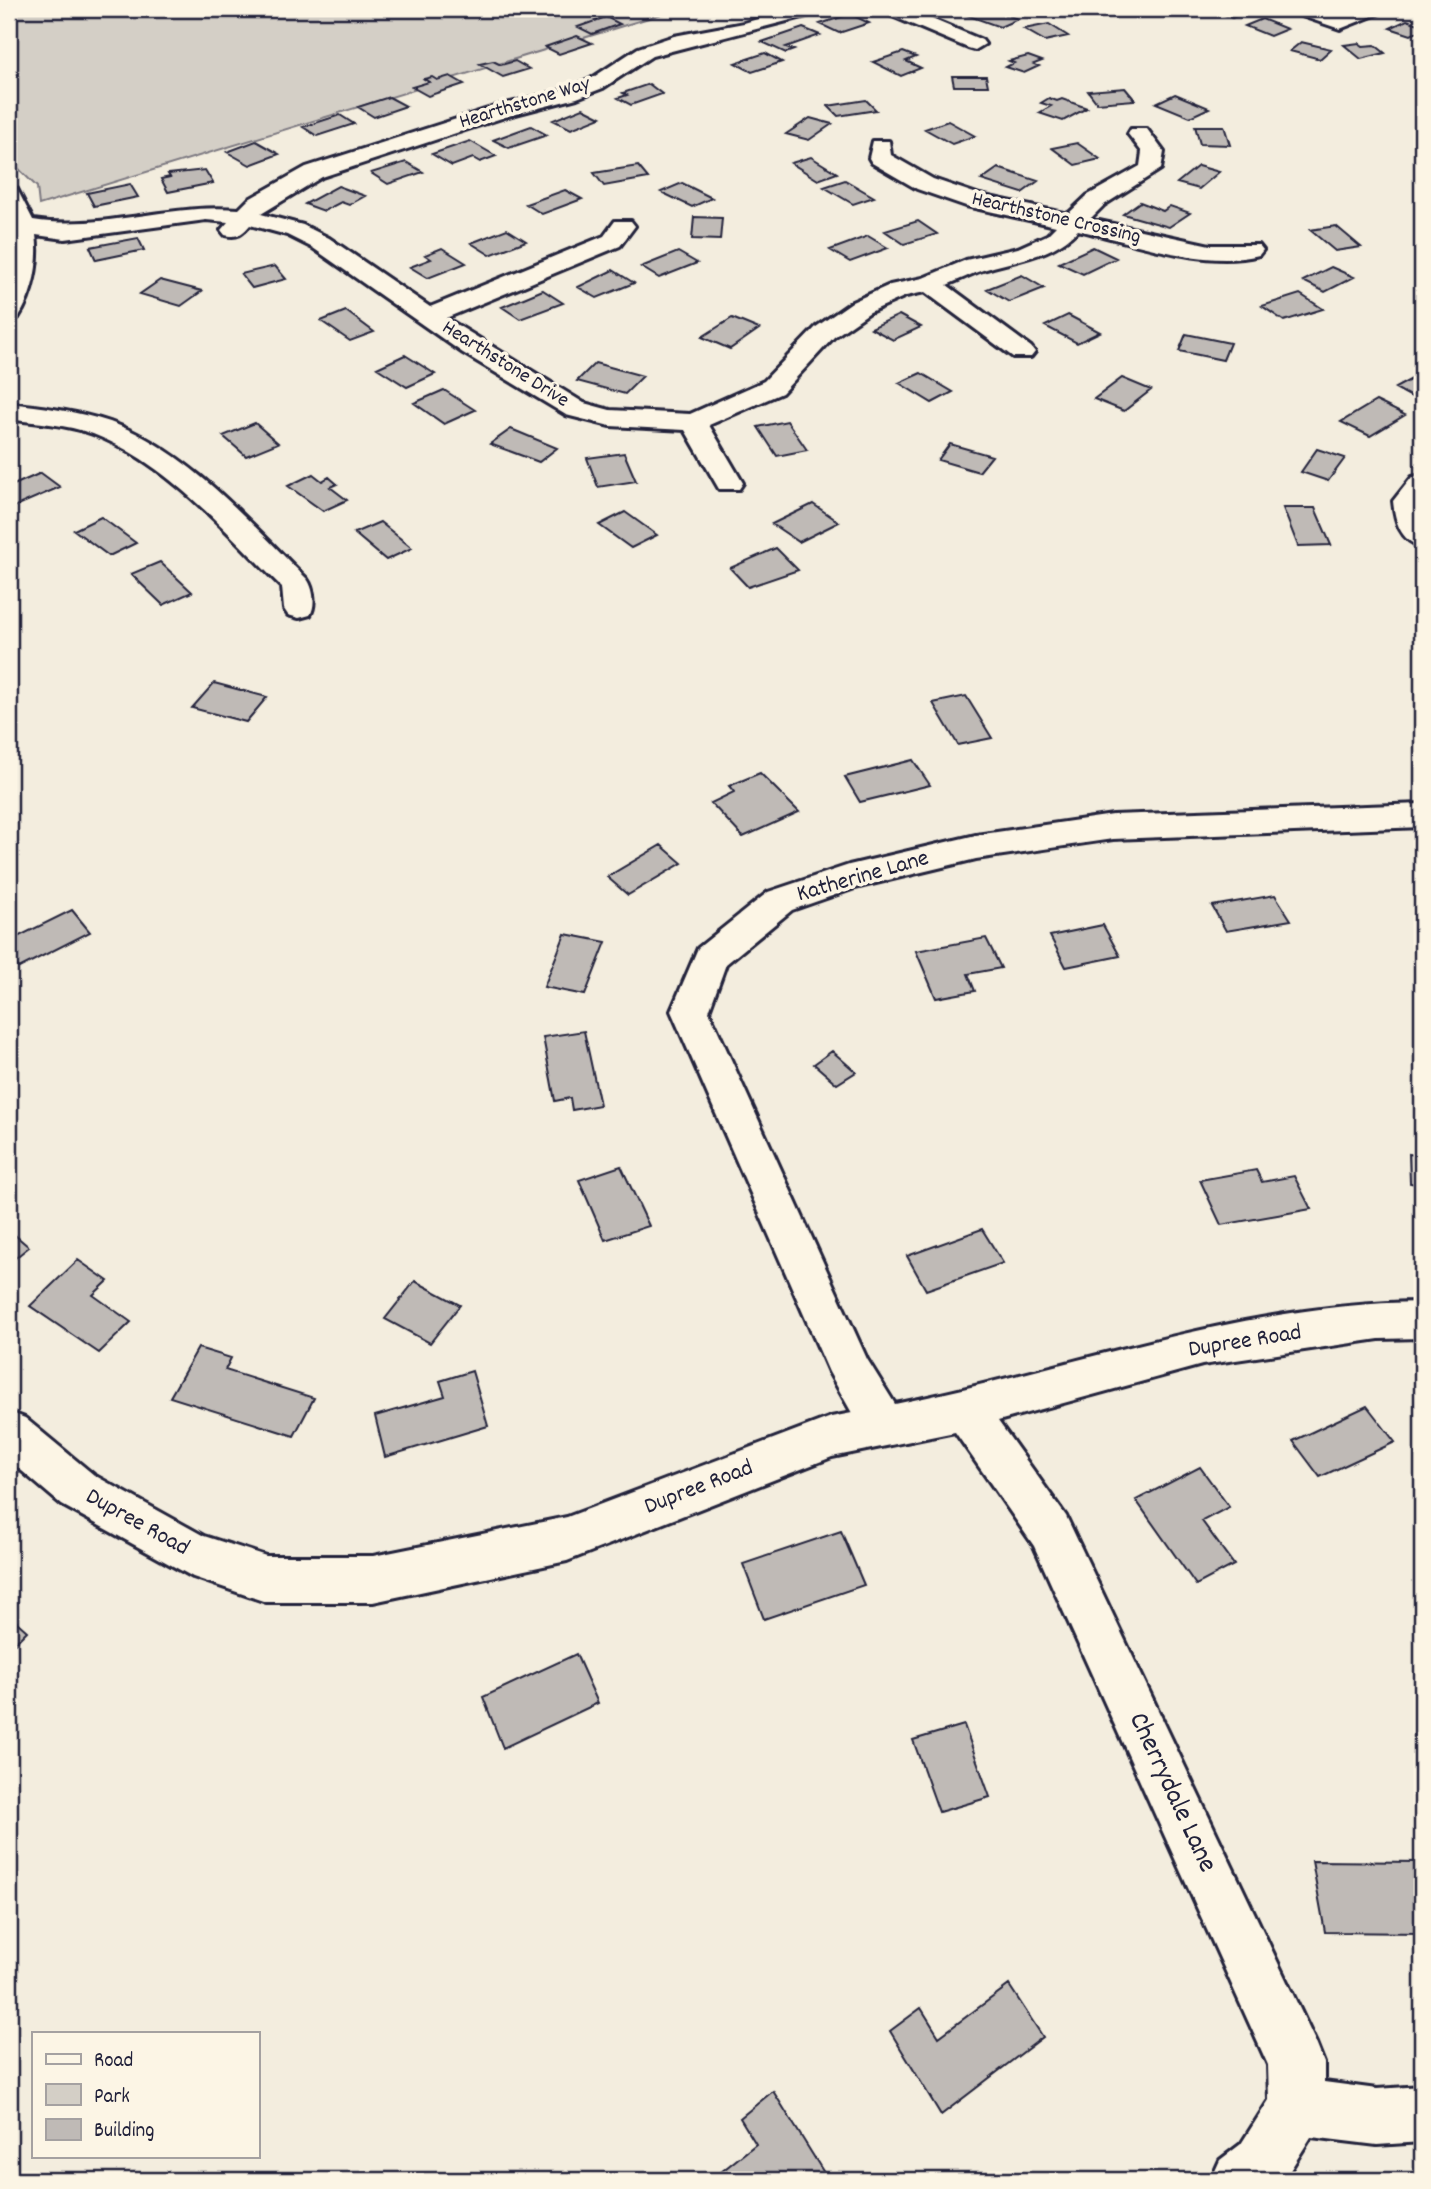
<svg xmlns="http://www.w3.org/2000/svg" width="1431" height="2189" viewBox="0 0 1431 2189" font-family="Dekko,sans-serif">
  <style>
    .green { fill: #d4cfc6; stroke: #7b7880; stroke-width: 2 }
    .building { fill: #bfbab6; stroke: #22223b; stroke-width: 2 }
    .lines { fill: none; stroke-linecap: round; stroke-linejoin: round }
    .minor-casing { stroke: #22223b; stroke-width: 6 }
    .minor { fill: #fcf5e5; fill-rule: evenodd }
    .labels { text-anchor: middle; dominant-baseline: central; stroke-width: 7; stroke-linejoin: round; paint-order: stroke }
    .far-street-label { font-size: 21px; fill: #22223b; stroke: #fcf5e5 }
    .street-label { font-size: 24px; fill: #22223b; stroke: #fcf5e5 }
    .near-street-label { font-size: 28px; fill: #22223b; stroke: #fcf5e5 }
  </style>
  <rect width="100%" height="100%" fill="#f3edde"/>
  <filter id="ink" filterUnits="userSpaceOnUse"><feTurbulence type="fractalNoise" baseFrequency=".0143" numOctaves="2"/><feDisplacementMap in="SourceGraphic" scale="14" xChannelSelector="R" yChannelSelector="G"/><feConvolveMatrix kernelMatrix="1 2 1 2 8 2 1 2 1" color-interpolation-filters="sRGB"/></filter>
  <g filter="url(#ink)">
    <path class="green" d="M9,9H678L39,205L37,187L9,159Z"/>
    <path class="building" d="M965,9H989L1018,19L1000,27L958,12Z
      M1208,9H1250L1252,10L1232,18Z
      M850,14L869,23L839,33L820,24Z
      M606,17L620,24L592,34L578,27Z
      M1262,19L1287,29L1270,36L1245,26Z
      M1407,20L1422,25V30L1411,35L1390,28Z
      M1049,24L1068,36L1045,41L1024,29Z
      M803,28L820,35L786,47L794,50L786,53L762,42Z
      M577,36L592,43L559,54L545,47Z
      M1301,42L1331,49L1320,59L1290,51Z
      M1359,43L1363,46L1375,45L1385,53L1361,59L1344,45Z
      M903,52L916,57L906,61L921,68L901,76L873,62Z
      M765,53L782,62L752,72L735,63Z
      M1028,56L1042,61L1034,64L1039,66L1024,73L1006,67L1014,63L1009,61Z
      M493,61L501,65L515,61L529,69L503,77L480,64Z
      M450,76L464,84L428,96L412,87L429,82L424,79L432,77L437,80Z
      M952,76H986L988,86H954Z
      M649,84L662,94L631,105L618,98L627,95L623,93Z
      M1125,88L1135,100L1097,103L1088,91Z
      M1175,94L1209,108L1190,117L1156,103Z
      M389,97L406,106L374,117L358,107Z
      M1049,98L1057,101L1062,99L1087,108L1063,121L1039,113L1051,106L1041,103Z
      M866,100L876,110L838,116L828,106Z
      M583,108L601,117L571,129L553,120Z
      M340,115L354,124L317,136L303,127Z
      M810,118L832,124L809,140L786,134Z
      M948,121L975,136L952,144L925,129Z
      M531,126L547,135L509,148L493,140Z
      M1195,126H1224L1230,145L1200,144Z
      M256,141L279,154L250,165L227,152Z
      M470,141L496,156L480,162L473,158L452,166L432,154Z
      M1077,143L1100,159L1075,165L1052,148Z
      M811,157L837,173L818,180L791,163Z
      M406,162L423,172L388,184L371,173Z
      M638,166L648,178L604,186L594,173Z
      M1198,166L1219,172L1199,189L1177,183Z
      M998,168L1038,181L1022,193L981,180Z
      M205,170L213,183L168,192L161,179L170,177L168,174Z
      M845,180L874,197L853,204L824,187Z
      M682,183L712,198L692,207L661,192Z
      M130,184L138,197L94,206L87,193Z
      M338,186L365,196L349,205L341,202L324,211L305,204Z
      M565,190L582,199L542,214L526,204Z
      M1140,202L1163,211L1170,206L1190,213L1169,227L1123,214Z
      M694,217L722,218L720,240L692,239Z
      M918,221L937,234L904,244L885,231Z
      M1336,226L1361,247L1335,251L1310,230Z
      M507,229L526,241L490,255L471,243Z
      M868,236L888,248L850,262L830,250Z
      M138,238L144,250L96,260L90,247Z
      M1093,247L1116,258L1083,274L1059,263Z
      M442,248L466,263L428,278L410,267L431,259L425,255Z
      M678,252L697,263L659,278L641,267Z
      M275,266L286,279L252,288L241,274Z
      M1331,267L1354,277L1325,292L1303,281Z
      M613,270L634,283L597,298L578,287Z
      M1022,275L1044,288L1009,302L987,289Z
      M160,280L202,291L181,306L140,294Z
      M543,290L563,303L520,319L502,307Z
      M1300,294L1323,309L1284,321L1262,306Z
      M346,311L374,332L350,341L321,321Z
      M899,315L921,327L893,340L871,328Z
      M1068,315L1100,332L1077,343L1045,326Z
      M732,318L759,329L730,349L702,337Z
      M1186,334L1230,343L1223,360L1179,351Z
      M405,355L435,374L407,387L377,368Z
      M595,363L643,376L625,394L577,381Z
      M921,373L953,392L932,403L899,383Z
      M1421,374L1422,396L1417,400L1395,388Z
      M1122,378L1151,390L1124,411L1094,399Z
      M444,390L475,410L444,424L414,403Z
      M1376,401L1405,415L1370,436L1341,422Z
      M787,421L807,450L777,456L758,427Z
      M255,423L278,443L246,456L223,436Z
      M511,429L557,448L539,462L490,444Z
      M950,444L992,456L979,472L938,460Z
      M1317,449L1345,458L1328,481L1301,472Z
      M624,453L636,481L598,487L587,458Z
      M41,473L60,487L9,509V487Z
      M313,474L322,481L329,477L337,484L330,487L347,500L323,511L288,486Z
      M813,504L839,522L799,542L772,524Z
      M1283,508H1315L1331,545L1298,546Z
      M625,512L657,535L631,548L599,525Z
      M101,517L136,543L109,556L74,530Z
      M380,522L412,548L386,560L354,533Z
      M776,548L798,570L748,587L730,568Z
      M160,562L192,592L163,605L131,574Z
      M214,683L267,697L246,722L192,708Z
      M966,696L992,738L958,745L933,703Z
      M913,760L930,785L860,802L845,777Z
      M760,773L799,812L743,837L711,803L734,792L729,786Z
      M661,845L682,863L628,895L607,877Z
      M1275,895L1291,920L1226,931L1212,906Z
      M72,910L90,932L19,968L9,956V941Z
      M1103,925L1120,956L1066,967L1050,936Z
      M565,934L606,942L585,995L544,987Z
      M986,938L1001,968L968,974L975,991L936,998L916,951Z
      M584,1031L600,1105L572,1110L570,1098L555,1101L543,1037Z
      M832,1051L856,1072L837,1084L814,1064Z
      M1409,1154L1422,1156V1185L1410,1183Z
      M621,1166L649,1226L605,1240L579,1180Z
      M1256,1170L1262,1182L1294,1176L1311,1209L1221,1225L1200,1180Z
      M982,1229L1003,1263L926,1290L907,1256Z
      M9,1230L29,1247L9,1263Z
      M78,1260L108,1281L93,1295L131,1322L99,1353L30,1306Z
      M415,1281L460,1305L430,1343L385,1319Z
      M198,1348L231,1358L225,1370L314,1398L294,1436L170,1397Z
      M472,1371L488,1426L385,1457L375,1416L445,1396L440,1381Z
      M1367,1406L1395,1442L1320,1477L1293,1441Z
      M1200,1467L1229,1507L1202,1521L1234,1565L1196,1585L1136,1500Z
      M841,1531L864,1585L764,1619L743,1564Z
      M9,1615L27,1631L9,1649Z
      M576,1654L598,1703L503,1748L483,1697Z
      M964,1725L990,1797L939,1812L913,1740Z
      M1312,1861L1422,1862V1933L1325,1932Z
      M1009,1985L1043,2037L941,2115L890,2031L921,2008L939,2037Z
      M773,2091L826,2176L822,2180H711L756,2144L740,2118Z"/>
    <g class="lines">
      <g class="minor-casing">
        <path id="minor" d="M791,9H821L818,13L652,56L603,88L577,98L508,116L322,177L261,214L303,225L329,238L430,307L604,236L615,221H631L635,226L620,246L446,318L584,403L610,410L690,414L764,381L816,327L852,302L890,285L923,278L966,260L1018,248L1047,235L1056,226L966,206L917,189L872,163L869,158L873,141H889L891,155L933,179L980,195L1068,214L1088,195L1140,166L1142,152L1128,134L1131,129H1147L1164,152L1161,169L1104,205L1090,219L1210,245H1259L1263,250L1259,255C1205,269 1132,242 1078,230C1050,258 1018,259 983,270C971,274 959,280 947,285L1031,347L1035,352L1031,357H1013L925,292L906,296L870,312L834,337L782,393L709,425L743,483L739,489H719L685,430L610,426L566,415L463,353L313,248L287,235L250,225C242,234 238,238 225,235L221,230L228,222L206,220L65,239L36,235C40,261 33,296 18,318L9,320V280L14,253L9,187L17,189L33,220C102,231 170,203 239,209L249,199L306,167L494,107L563,90L589,80L638,48L674,36L744,23Z
          M882,9H908L982,40L985,44L975,50L968,48L885,13Z
          M1290,9H1318L1339,16L1357,9H1383L1380,13L1340,29L1293,13Z
          M9,403C43,407 77,411 110,422C188,450 249,522 307,579C314,589 316,606 310,615L299,618L288,615L284,609L282,587C226,532 168,463 93,434C66,424 37,423 9,419Z
          M1422,475V547C1400,541 1395,521 1393,501L1412,477Z
          M1422,804V827L1113,839L976,859L855,888L792,910L726,964L709,1011L867,1359L895,1404C1070,1369 1241,1303 1422,1302V1338L1379,1339L1202,1365L998,1421L1066,1516L1316,2043L1324,2063V2082L1377,2089L1422,2086V2142L1377,2145L1311,2137L1284,2180H1211L1220,2160L1241,2144L1269,2100L1268,2065L1034,1546L955,1432L832,1457L567,1561L373,1602H266L193,1577L62,1505L9,1460V1412L25,1418L94,1475L204,1536L266,1556H373L567,1517L831,1417L852,1413L829,1372L671,1011L698,948L768,892L849,865L976,835L1113,815Z"/>
      </g>
      <use href="#minor" class="minor"/>
    </g>
  </g>
  <g class="labels">
    <g class="far-street-label">
      <text transform="translate(525 104) rotate(-17)">Hearthstone Way</text>
      <text transform="translate(1056 219) rotate(13)">Hearthstone Crossing</text>
      <text transform="translate(505 365) rotate(32)">Hearthstone Drive</text>
    </g>
    <g class="street-label">
      <text transform="translate(863 877) rotate(-16)">Katherine Lane</text>
      <text transform="translate(1245 1342) rotate(-9)">Dupree Road</text>
      <text transform="translate(699 1488) rotate(-21)">Dupree Road</text>
      <text transform="translate(137 1523) rotate(29)">Dupree Road</text>
    </g>
    <g class="near-street-label">
      <text transform="translate(1171 1793) rotate(65)">Cherrydale Lane</text>
    </g>
  </g>
  <rect width="1431" height="2189" fill="none" stroke="#fcf5e5" stroke-width="35"/>
  <rect x="18" y="18" width="1396" height="2154" fill="none" stroke="#22223b" stroke-width="2.5" filter="url(#ink)"/>
  <rect x="32" y="2032" width="228" height="126" fill="#fcf5e5" stroke="#a5a1a1" stroke-width="2"/>
  <rect x="46" y="2054" width="35" height="10" fill="#fcf5e5" stroke="#a5a1a1" stroke-width="2"/>
  <text x="94" y="2066" font-size="21" fill="#22223b">Road</text>
  <rect x="46" y="2084" width="35" height="21" fill="#d4cfc6" stroke="#a5a1a1" stroke-width="2"/>
  <text x="94" y="2102" font-size="21" fill="#22223b">Park</text>
  <rect x="46" y="2119" width="35" height="21" fill="#bfbab6" stroke="#a5a1a1" stroke-width="2"/>
  <text x="94" y="2136" font-size="21" fill="#22223b">Building</text>
</svg>
